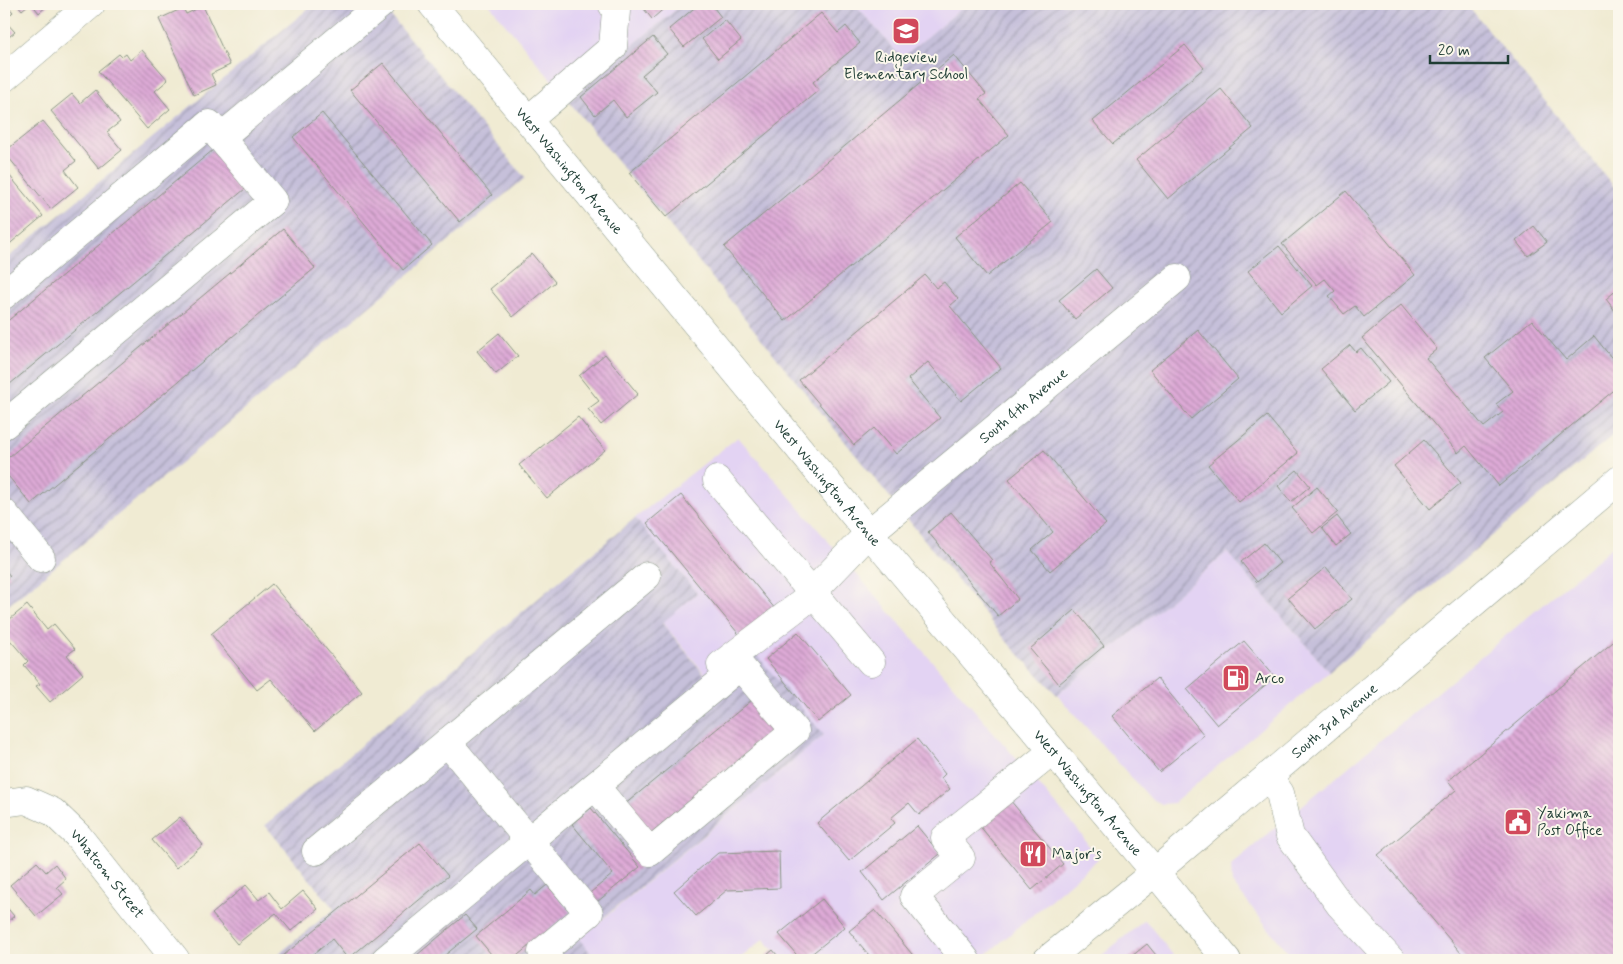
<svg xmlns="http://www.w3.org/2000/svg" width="1623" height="964" viewBox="0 0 1623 964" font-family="Mynerve,sans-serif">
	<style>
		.built { fill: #e3d3f3 }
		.industrial { fill: url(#industrial-furrows) }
		.building { fill: url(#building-back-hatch) }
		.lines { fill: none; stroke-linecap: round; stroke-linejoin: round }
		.minor-casing { stroke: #889484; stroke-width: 29 }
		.major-casing { stroke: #889484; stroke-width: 29 }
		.minor { stroke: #fff; stroke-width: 28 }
		.major { stroke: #fff; stroke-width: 28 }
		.labels { text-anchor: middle; stroke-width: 4; stroke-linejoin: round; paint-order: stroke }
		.poi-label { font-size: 15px; fill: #1f3d34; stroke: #fbf7ec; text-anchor: start }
		.street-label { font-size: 15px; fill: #1f3d34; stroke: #fbf7ec }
	</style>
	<defs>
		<pattern id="industrial-furrows" width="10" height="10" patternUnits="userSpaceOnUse" patternTransform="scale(1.25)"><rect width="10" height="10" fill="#c6c0da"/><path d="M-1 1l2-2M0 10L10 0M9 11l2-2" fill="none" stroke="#a09db2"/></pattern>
		<pattern id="building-back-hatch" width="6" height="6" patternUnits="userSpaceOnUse" patternTransform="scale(1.25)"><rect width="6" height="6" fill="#deaad7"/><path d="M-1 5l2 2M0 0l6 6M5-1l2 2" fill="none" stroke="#b38caf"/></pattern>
	</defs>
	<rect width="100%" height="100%" fill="#fbf7ec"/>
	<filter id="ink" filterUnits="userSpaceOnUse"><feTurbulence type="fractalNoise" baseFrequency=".02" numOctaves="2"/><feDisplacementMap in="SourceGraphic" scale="10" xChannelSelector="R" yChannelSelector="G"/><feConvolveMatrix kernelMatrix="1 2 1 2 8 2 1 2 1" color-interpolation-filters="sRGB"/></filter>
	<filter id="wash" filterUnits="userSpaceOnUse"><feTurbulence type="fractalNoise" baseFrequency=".0096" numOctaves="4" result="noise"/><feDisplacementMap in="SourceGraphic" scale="20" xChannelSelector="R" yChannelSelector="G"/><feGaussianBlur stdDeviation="1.12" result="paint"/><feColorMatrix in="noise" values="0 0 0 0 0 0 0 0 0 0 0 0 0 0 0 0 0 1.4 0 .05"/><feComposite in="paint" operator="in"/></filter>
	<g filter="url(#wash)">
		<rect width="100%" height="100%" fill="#f0ebd3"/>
		<g class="built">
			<path d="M489 4H683L567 99Z"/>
			<path d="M854 4H967L902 58Z"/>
			<path d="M738 437 1078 830 1098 859 980 960H782L764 939 738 960H596L579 939 824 735 716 687 662 622 697 593 635 518Z"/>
			<path d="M1619 541V960H1294L1232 883 1231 865Z"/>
			<path d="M1227 552 1329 672 1174 803 1162 804 1151 799 1057 695Z"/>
			<path d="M1145 920 1177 960H1096Z"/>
		</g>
		<g class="industrial">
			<path d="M314 4H381L525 178 4 609V261Z"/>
			<path d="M683 4H854L902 58 967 4H1467L1619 193V430L1329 672 1227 552 1057 695 1009 644 567 99Z"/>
			<path d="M635 518 697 593 662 623 715 687 756 654 824 735 579 938 596 960H271L334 909 265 825Z"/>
		</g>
		<g id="blocks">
			<g class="building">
				<path d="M4 4H6L13 12 4 20 15 32 4 41Z"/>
				<path d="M17 4H29L22 10Z"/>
				<path d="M32 4H49L39 13Z"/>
				<path d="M640 4H669L652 19Z"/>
				<path d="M699 4H711L721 17 684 47 669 29Z"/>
				<path d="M203 6 230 65 211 74 216 85 194 95 159 19 183 8 186 14Z"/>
				<path d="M821 13 838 33 846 26 860 43 813 82 819 90 666 217 629 173Z"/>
				<path d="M725 20 741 40 718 59 702 39Z"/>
				<path d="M653 37 667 54 642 75 657 92 626 117 613 100 595 115 581 97Z"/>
				<path d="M1185 45 1204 68 1113 144 1093 121Z"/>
				<path d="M142 50 168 80 155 91 170 109 147 129 98 71 119 54 122 57 126 54 130 60Z"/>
				<path d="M954 55 986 94 979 99 1009 135 785 321 724 247Z"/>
				<path d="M383 63 492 195 460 222 350 90Z"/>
				<path d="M1221 89 1253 128 1168 199 1136 160Z"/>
				<path d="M95 90 120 122 107 132 122 150 99 169 51 111 72 94 80 103Z"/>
				<path d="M322 113 432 245 403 270 293 137Z"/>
				<path d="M43 121 76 161 65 170 78 187 51 209 4 152Z"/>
				<path d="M213 150 245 189 4 389V324Z"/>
				<path d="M4 169 43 216 6 247 4 245Z"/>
				<path d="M1020 183 1053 222 987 276 955 237Z"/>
				<path d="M1346 191 1415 275 1364 317 1355 306 1344 314 1329 296 1335 291 1325 279 1317 285 1282 244Z"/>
				<path d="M1534 226 1547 242 1528 256 1516 241Z"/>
				<path d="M283 229 315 268 31 504 4 471V461Z"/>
				<path d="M1279 246 1312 286 1281 312 1248 271Z"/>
				<path d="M532 254 555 282 513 317 490 289Z"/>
				<path d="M1096 269 1112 288 1075 319 1059 300Z"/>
				<path d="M925 275 936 288 944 282 958 299 950 306 1001 368 961 401 928 362 908 379 940 418 896 454 874 428 854 445 799 380Z"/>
				<path d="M1619 288V316L1606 299Z"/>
				<path d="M1401 305 1437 349 1426 358 1484 427 1503 412 1496 404 1513 391 1485 358 1532 320 1566 360 1594 336 1619 367V386L1499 486 1466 446 1458 453 1362 338Z"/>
				<path d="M1198 330 1238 379 1191 419 1150 370Z"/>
				<path d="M499 333 518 356 496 374 477 351Z"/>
				<path d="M1350 345 1356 352 1361 348 1389 382 1355 410 1321 369Z"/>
				<path d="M605 354 638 394 601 425 588 409 599 401 579 376Z"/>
				<path d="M1267 416 1298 453 1239 502 1208 465Z"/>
				<path d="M578 417 605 450 547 498 519 465Z"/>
				<path d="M1424 440 1461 483 1430 509 1394 466Z"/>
				<path d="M1044 450 1106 524 1050 571 1032 550 1053 532 1009 479Z"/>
				<path d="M1297 470 1310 486 1291 502 1278 486Z"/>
				<path d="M1317 487 1338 512 1313 533 1292 508Z"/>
				<path d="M681 495 776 610 742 638 647 523Z"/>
				<path d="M951 512 992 560 989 562 1018 599 998 616 928 532Z"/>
				<path d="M1337 516 1351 534 1336 546 1322 528Z"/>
				<path d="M1264 543 1280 563 1257 582 1241 562Z"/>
				<path d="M1326 567 1352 599 1315 629 1288 598Z"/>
				<path d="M4 568 10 576 4 581Z"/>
				<path d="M272 584 362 692 315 731 271 679 257 690 211 634Z"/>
				<path d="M27 605 47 630 54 624 75 649 67 655 83 674 50 702 36 686 40 684 24 665 28 661 4 633V624Z"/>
				<path d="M1075 610 1104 646 1059 684 1030 649Z"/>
				<path d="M798 632 851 695 818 722 766 659Z"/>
				<path d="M1619 637V960H1467L1378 855 1456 790 1448 781Z"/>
				<path d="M1244 641 1275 677 1217 725 1187 689Z"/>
				<path d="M1157 678 1204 735 1159 772 1112 716Z"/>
				<path d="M752 700 776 729 648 835 624 805Z"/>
				<path d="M917 739 945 774 941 778 950 789 919 815 909 803 891 818 895 823 849 861 817 823Z"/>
				<path d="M1010 800 1063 864 1032 890 979 825Z"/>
				<path d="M591 808 640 867 592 906 585 897 613 874 572 824Z"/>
				<path d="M180 817 203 845 176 868 152 840Z"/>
				<path d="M917 826 940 854 884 900 862 872Z"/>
				<path d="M420 843 448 876 348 959 332 939 307 960H278Z"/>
				<path d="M779 851 780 888 727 890 696 916 674 891 718 853Z"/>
				<path d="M37 862 46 872 55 864 66 879 57 887 63 894 36 916 10 885Z"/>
				<path d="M246 885 259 900 269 892 282 909 303 891 318 909 291 931 276 913 237 944 212 914Z"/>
				<path d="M547 885 570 912 512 960H496L476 936 531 890 535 895Z"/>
				<path d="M822 899 845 927 804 960H801L779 934Z"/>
				<path d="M4 904 14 916 4 925Z"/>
				<path d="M875 910 917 960H873L849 931Z"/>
				<path d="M465 915 477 929 439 960H411Z"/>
				<path d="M1147 944 1160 960H1127Z"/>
				<path d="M773 950 781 960H761Z"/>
				<path d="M584 954 589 960H576Z"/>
			</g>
		</g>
	</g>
	<g filter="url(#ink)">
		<use href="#blocks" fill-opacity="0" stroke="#889484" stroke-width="1"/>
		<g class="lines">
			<defs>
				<g id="minor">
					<path d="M4 78 91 4"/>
					<path d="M528 120 613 47 616 11 612 4"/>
					<path d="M220 138 381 4"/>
					<path d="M4 295 209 124 273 201 4 425"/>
					<path d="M717 480 871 662"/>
					<path d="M4 513 41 558"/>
					<path id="s1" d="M729 675 740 666 795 731 650 852 595 786 729 675 721 665 801 604 869 533 1177 278"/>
					<path d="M447 742 589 913 542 952 549 960"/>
					<path d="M1268 776 1280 793 1290 836 1340 905 1391 960"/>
					<path id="s2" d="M4 803 26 800 53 812 78 836 176 960"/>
					<path d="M316 851 647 576"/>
					<path d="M385 960 595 786"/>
					<path d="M966 960 914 896 961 858 945 838 1053 751"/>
					<path id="s3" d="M1047 960 1155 872 1619 480"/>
				</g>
				<g id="major">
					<path id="s4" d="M432 4 869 533 1155 872 1227 960"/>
				</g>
			</defs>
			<use href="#minor" class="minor-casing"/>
			<use href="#major" class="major-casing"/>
			<use href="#minor" class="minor"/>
			<use href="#major" class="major"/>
		</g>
	</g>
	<defs>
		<symbol id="school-square" viewBox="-11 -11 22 22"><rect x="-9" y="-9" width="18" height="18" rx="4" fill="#d1495b" stroke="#fbf7ec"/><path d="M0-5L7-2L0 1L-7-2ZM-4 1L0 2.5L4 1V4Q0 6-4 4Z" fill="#fff"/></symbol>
		<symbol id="fuel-square" viewBox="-11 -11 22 22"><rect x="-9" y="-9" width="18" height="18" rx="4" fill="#d1495b" stroke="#fbf7ec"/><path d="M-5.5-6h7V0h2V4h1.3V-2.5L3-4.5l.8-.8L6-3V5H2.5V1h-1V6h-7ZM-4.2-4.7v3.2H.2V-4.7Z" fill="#fff"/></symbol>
		<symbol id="civic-square" viewBox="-11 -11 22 22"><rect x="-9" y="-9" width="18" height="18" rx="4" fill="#d1495b" stroke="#fbf7ec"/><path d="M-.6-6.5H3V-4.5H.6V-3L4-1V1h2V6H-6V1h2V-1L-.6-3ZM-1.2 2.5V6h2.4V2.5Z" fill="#fff"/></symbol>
		<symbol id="restaurant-square" viewBox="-11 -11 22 22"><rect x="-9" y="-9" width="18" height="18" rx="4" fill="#d1495b" stroke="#fbf7ec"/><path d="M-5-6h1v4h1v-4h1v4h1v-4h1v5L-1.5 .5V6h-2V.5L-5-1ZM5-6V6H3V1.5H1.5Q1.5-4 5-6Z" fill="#fff"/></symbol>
	</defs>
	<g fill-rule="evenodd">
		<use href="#school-square" x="890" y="15" width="32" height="32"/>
		<use href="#fuel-square" x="1220" y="662" width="32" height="32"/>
		<use href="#civic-square" x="1502" y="806" width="32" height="32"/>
		<use href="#restaurant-square" x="1017" y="838" width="32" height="32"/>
	</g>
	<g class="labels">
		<g class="poi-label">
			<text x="906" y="62" text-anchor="middle">Ridgeview<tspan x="906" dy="17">Elementary School</tspan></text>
			<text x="1255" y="683">Arco</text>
			<text x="1537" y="818">Yakima<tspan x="1537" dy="17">Post Office</tspan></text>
			<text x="1052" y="859">Major's</text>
		</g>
		<g class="street-label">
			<text dy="5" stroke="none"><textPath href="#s4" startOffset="216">West Washington Avenue</textPath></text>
			<text dy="5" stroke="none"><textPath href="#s1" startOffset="960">South 4th Avenue</textPath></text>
			<text dy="5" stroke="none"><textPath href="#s4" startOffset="621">West Washington Avenue</textPath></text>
			<text dy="5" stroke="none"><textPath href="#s3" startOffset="374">South 3rd Avenue</textPath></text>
			<text dy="5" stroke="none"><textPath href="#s4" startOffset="1026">West Washington Avenue</textPath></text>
			<text dy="5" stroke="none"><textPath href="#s2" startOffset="134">Whatcom Street</textPath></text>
		</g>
	</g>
	<rect width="1623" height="964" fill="none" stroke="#fbf7ec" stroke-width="20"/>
	<path d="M1430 55v8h78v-8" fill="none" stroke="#1f3d34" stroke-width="2.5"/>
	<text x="1438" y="55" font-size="15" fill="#1f3d34" stroke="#fbf7ec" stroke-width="4" paint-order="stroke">20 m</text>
</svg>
